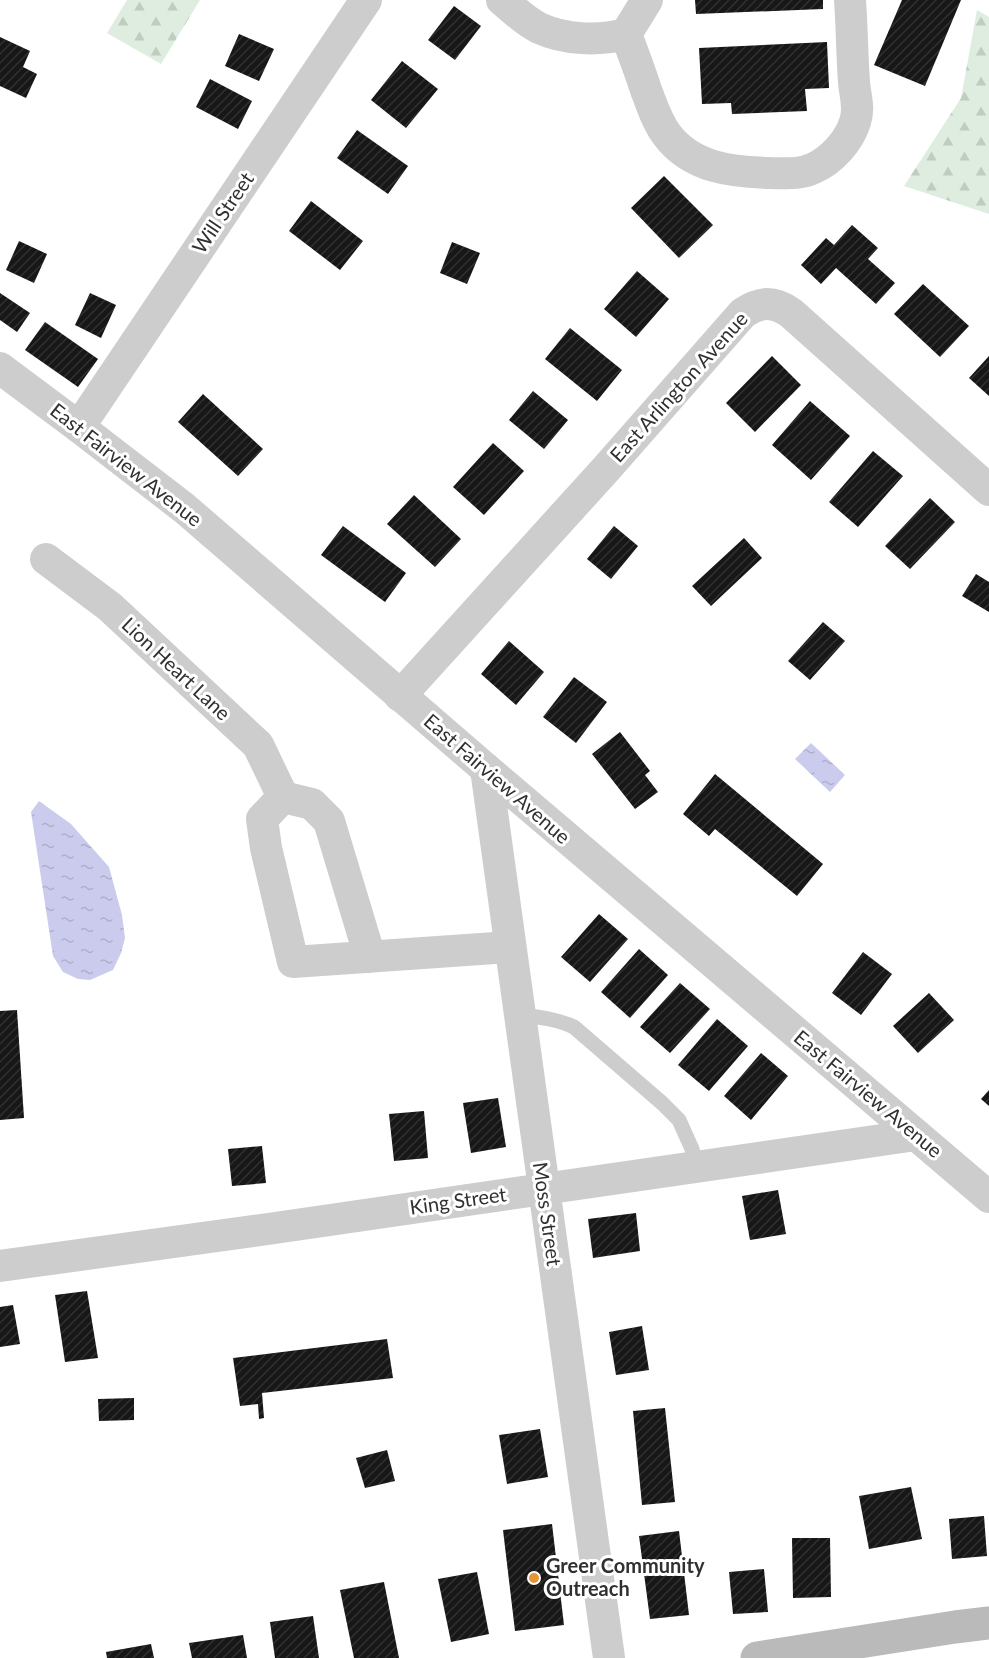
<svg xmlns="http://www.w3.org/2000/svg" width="989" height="1658" viewBox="0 0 989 1658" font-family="Lato,sans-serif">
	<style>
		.forest { fill: url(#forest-firs) }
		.water { fill: url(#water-ripples) }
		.building { fill: url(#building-hatch) }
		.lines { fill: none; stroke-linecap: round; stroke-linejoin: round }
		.service { stroke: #cdcdcd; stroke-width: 15 }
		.minor { stroke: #cdcdcd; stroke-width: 32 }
		.secondary { stroke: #bababa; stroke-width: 33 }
		.poi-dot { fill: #e59534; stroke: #fff; stroke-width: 2 }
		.labels { text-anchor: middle; stroke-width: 6; stroke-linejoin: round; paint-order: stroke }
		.street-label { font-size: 20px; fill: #303030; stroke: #fff }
		.poi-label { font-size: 20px; font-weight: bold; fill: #303030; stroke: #fff; text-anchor: start }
	</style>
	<defs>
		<pattern id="forest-firs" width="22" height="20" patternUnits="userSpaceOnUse" patternTransform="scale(1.5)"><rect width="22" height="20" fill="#deeddf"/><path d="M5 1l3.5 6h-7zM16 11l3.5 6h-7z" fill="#bfccc0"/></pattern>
		<pattern id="water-ripples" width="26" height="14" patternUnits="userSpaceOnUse" patternTransform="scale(1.5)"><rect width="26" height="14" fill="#cbcbed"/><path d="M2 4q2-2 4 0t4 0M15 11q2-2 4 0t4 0" fill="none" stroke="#afafcc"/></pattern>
		<pattern id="building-hatch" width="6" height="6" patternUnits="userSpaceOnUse" patternTransform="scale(1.5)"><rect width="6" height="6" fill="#171717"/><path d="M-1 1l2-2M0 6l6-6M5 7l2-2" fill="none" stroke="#303030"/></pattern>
	</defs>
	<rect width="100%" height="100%" fill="#fff"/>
	<g class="forest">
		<path d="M127 0H200L161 64 107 33Z"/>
		<path d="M977 10 989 17V214L904 186 961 98Z"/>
	</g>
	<g class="water">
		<path d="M811 743 845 775 830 792 795 759Z"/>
		<path d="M39 801 71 824 109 867 122 915 125 938 121 953 113 970 90 980 78 979 63 972 53 956 31 812Z"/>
	</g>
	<g class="building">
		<path d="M695 0H823V9L696 14Z"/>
		<path d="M902 0H961L925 86 874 65Z"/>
		<path d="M454 6 481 26 455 60 428 40Z"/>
		<path d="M239 34 274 49 259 81 225 66Z"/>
		<path d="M0 37 30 51 23 67 37 74 26 98 0 86Z"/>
		<path d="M827 42 829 88 805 89 807 111 732 114 731 103 702 104 699 48Z"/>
		<path d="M402 61 438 89 406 128 371 100Z"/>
		<path d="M210 79 252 101 238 129 196 107Z"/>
		<path d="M357 130 408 166 388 194 337 158Z"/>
		<path d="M664 176 713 225 679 258 631 208Z"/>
		<path d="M311 201 363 241 340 270 289 231Z"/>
		<path d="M852 225 878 248 868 259 895 283 876 304 836 268 821 284 801 265 826 238 834 245Z"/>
		<path d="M19 241 47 254 34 283 6 270Z"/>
		<path d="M452 242 480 253 467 284 440 273Z"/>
		<path d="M637 271 669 299 636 337 604 309Z"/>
		<path d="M923 284 969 326 940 357 894 314Z"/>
		<path d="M0 293 30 313 17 332 0 320Z"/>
		<path d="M90 293 116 305 101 338 75 325Z"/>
		<path d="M45 322 98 359 78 387 25 350Z"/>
		<path d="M570 328 622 370 597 401 545 359Z"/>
		<path d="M772 356 801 385 755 432 726 403Z"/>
		<path d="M989 356V396L969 378Z"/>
		<path d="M533 391 568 420 544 449 509 420Z"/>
		<path d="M203 394 263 449 238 476 178 422Z"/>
		<path d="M810 401 850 436 811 480 772 445Z"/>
		<path d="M493 443 524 471 484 515 453 487Z"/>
		<path d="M873 451 903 476 858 527 829 502Z"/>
		<path d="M414 495 461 539 435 567 387 524Z"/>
		<path d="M930 498 955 522 910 569 885 546Z"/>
		<path d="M343 526 406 573 385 602 321 555Z"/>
		<path d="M614 526 638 546 611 579 587 559Z"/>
		<path d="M744 538 762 558 711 606 692 586Z"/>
		<path d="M976 574 989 582V612L962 596Z"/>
		<path d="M823 622 845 641 810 680 788 661Z"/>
		<path d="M509 641 544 672 516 705 481 674Z"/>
		<path d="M574 677 607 702 576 743 543 717Z"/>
		<path d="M620 732 650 771 645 775 658 792 635 809 592 754Z"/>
		<path d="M715 774 823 864 797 896 715 829 709 836 683 814Z"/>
		<path d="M599 914 628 939 590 982 561 957Z"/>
		<path d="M639 949 668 975 630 1018 601 992Z"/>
		<path d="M863 952 892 974 861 1015 832 993Z"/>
		<path d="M680 983 710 1009 670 1053 640 1027Z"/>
		<path d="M929 993 954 1020 918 1053 893 1026Z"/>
		<path d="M17 1010 24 1118 0 1120V1011Z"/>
		<path d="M717 1019 748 1046 709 1091 678 1065Z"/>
		<path d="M761 1053 788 1076 751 1120 724 1096Z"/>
		<path d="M989 1090V1106L981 1099Z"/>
		<path d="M498 1098 506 1147 471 1153 463 1103Z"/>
		<path d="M424 1111 428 1158 394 1161 389 1114Z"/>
		<path d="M262 1146 266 1183 232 1186 228 1149Z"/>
		<path d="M778 1190 786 1234 750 1240 742 1196Z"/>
		<path d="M636 1213 640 1251 593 1258 588 1219Z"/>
		<path d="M87 1291 98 1358 65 1362 55 1295Z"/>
		<path d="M13 1305 20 1344 0 1347V1307Z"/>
		<path d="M642 1326 649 1370 616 1375 609 1332Z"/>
		<path d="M387 1339 393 1378 262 1393 264 1418 259 1419 258 1404 240 1406 233 1358Z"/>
		<path d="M134 1398V1420L99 1421 98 1399Z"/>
		<path d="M665 1408 675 1502 642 1505 633 1411Z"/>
		<path d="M540 1429 548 1477 507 1484 499 1435Z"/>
		<path d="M387 1450 395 1481 365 1488 356 1458Z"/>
		<path d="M911 1487 922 1539 869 1549 859 1496Z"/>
		<path d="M984 1516 987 1556 952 1559 949 1519Z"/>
		<path d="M552 1524 564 1625 515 1631 503 1530Z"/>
		<path d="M679 1531 689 1615 650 1619 639 1536Z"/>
		<path d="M792 1538H830L831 1597 793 1598Z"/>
		<path d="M764 1569 768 1612 733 1614 729 1572Z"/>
		<path d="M477 1572 489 1634 451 1642 438 1579Z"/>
		<path d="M384 1582 399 1658H354L340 1590Z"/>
		<path d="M313 1616 319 1658H275L270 1622Z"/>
		<path d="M243 1635 247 1658H192L189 1643Z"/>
		<path d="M151 1644 154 1658H107L106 1652Z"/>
	</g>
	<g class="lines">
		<path class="service" d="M520 1015C539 1017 557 1019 574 1027L662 1103 679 1120 692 1149 696 1167"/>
		<g class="minor">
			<path d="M502 0C514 10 525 21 539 28 565 40 598 41 626 34L647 0"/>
			<path d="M626 34C633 53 640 71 646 90 652 105 657 122 667 135 692 168 732 172 770 173 785 173 800 175 814 168 832 160 849 141 855 122 860 108 855 96 854 82 852 55 852 27 850 0"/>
			<path d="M0 368 79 427 184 508 486 769 989 1197"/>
			<path d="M79 427 366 0"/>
			<path d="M46 559 110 607 258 745 283 797"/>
			<path d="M400 696 606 469 743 313C761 301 774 301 791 313L989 490"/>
			<path d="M486 769 609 1658"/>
			<path d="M370 957 329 821 312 804 283 797 262 819 266 848 293 962 510 947"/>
			<path d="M0 1266 261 1230 916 1135"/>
		</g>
		<path class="secondary" d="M757 1658 955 1627 989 1623"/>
	</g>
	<circle class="poi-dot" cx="534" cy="1578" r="6"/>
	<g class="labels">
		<g class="street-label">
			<text transform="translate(223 213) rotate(-56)" y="7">Will Street</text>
			<text transform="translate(679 387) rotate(-48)" y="7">East Arlington Avenue</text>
			<text transform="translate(126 465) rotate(38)" y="7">East Fairview Avenue</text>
			<text transform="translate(176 669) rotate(43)" y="7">Lion Heart Lane</text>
			<text transform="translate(497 779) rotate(41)" y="7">East Fairview Avenue</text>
			<text transform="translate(868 1094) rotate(40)" y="7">East Fairview Avenue</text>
			<text transform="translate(458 1201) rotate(-8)" y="7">King Street</text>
			<text transform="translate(547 1214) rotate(82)" y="7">Moss Street</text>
		</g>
		<g class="poi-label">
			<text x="546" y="1573">Greer Community<tspan x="546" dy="23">Outreach</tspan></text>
		</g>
	</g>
</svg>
